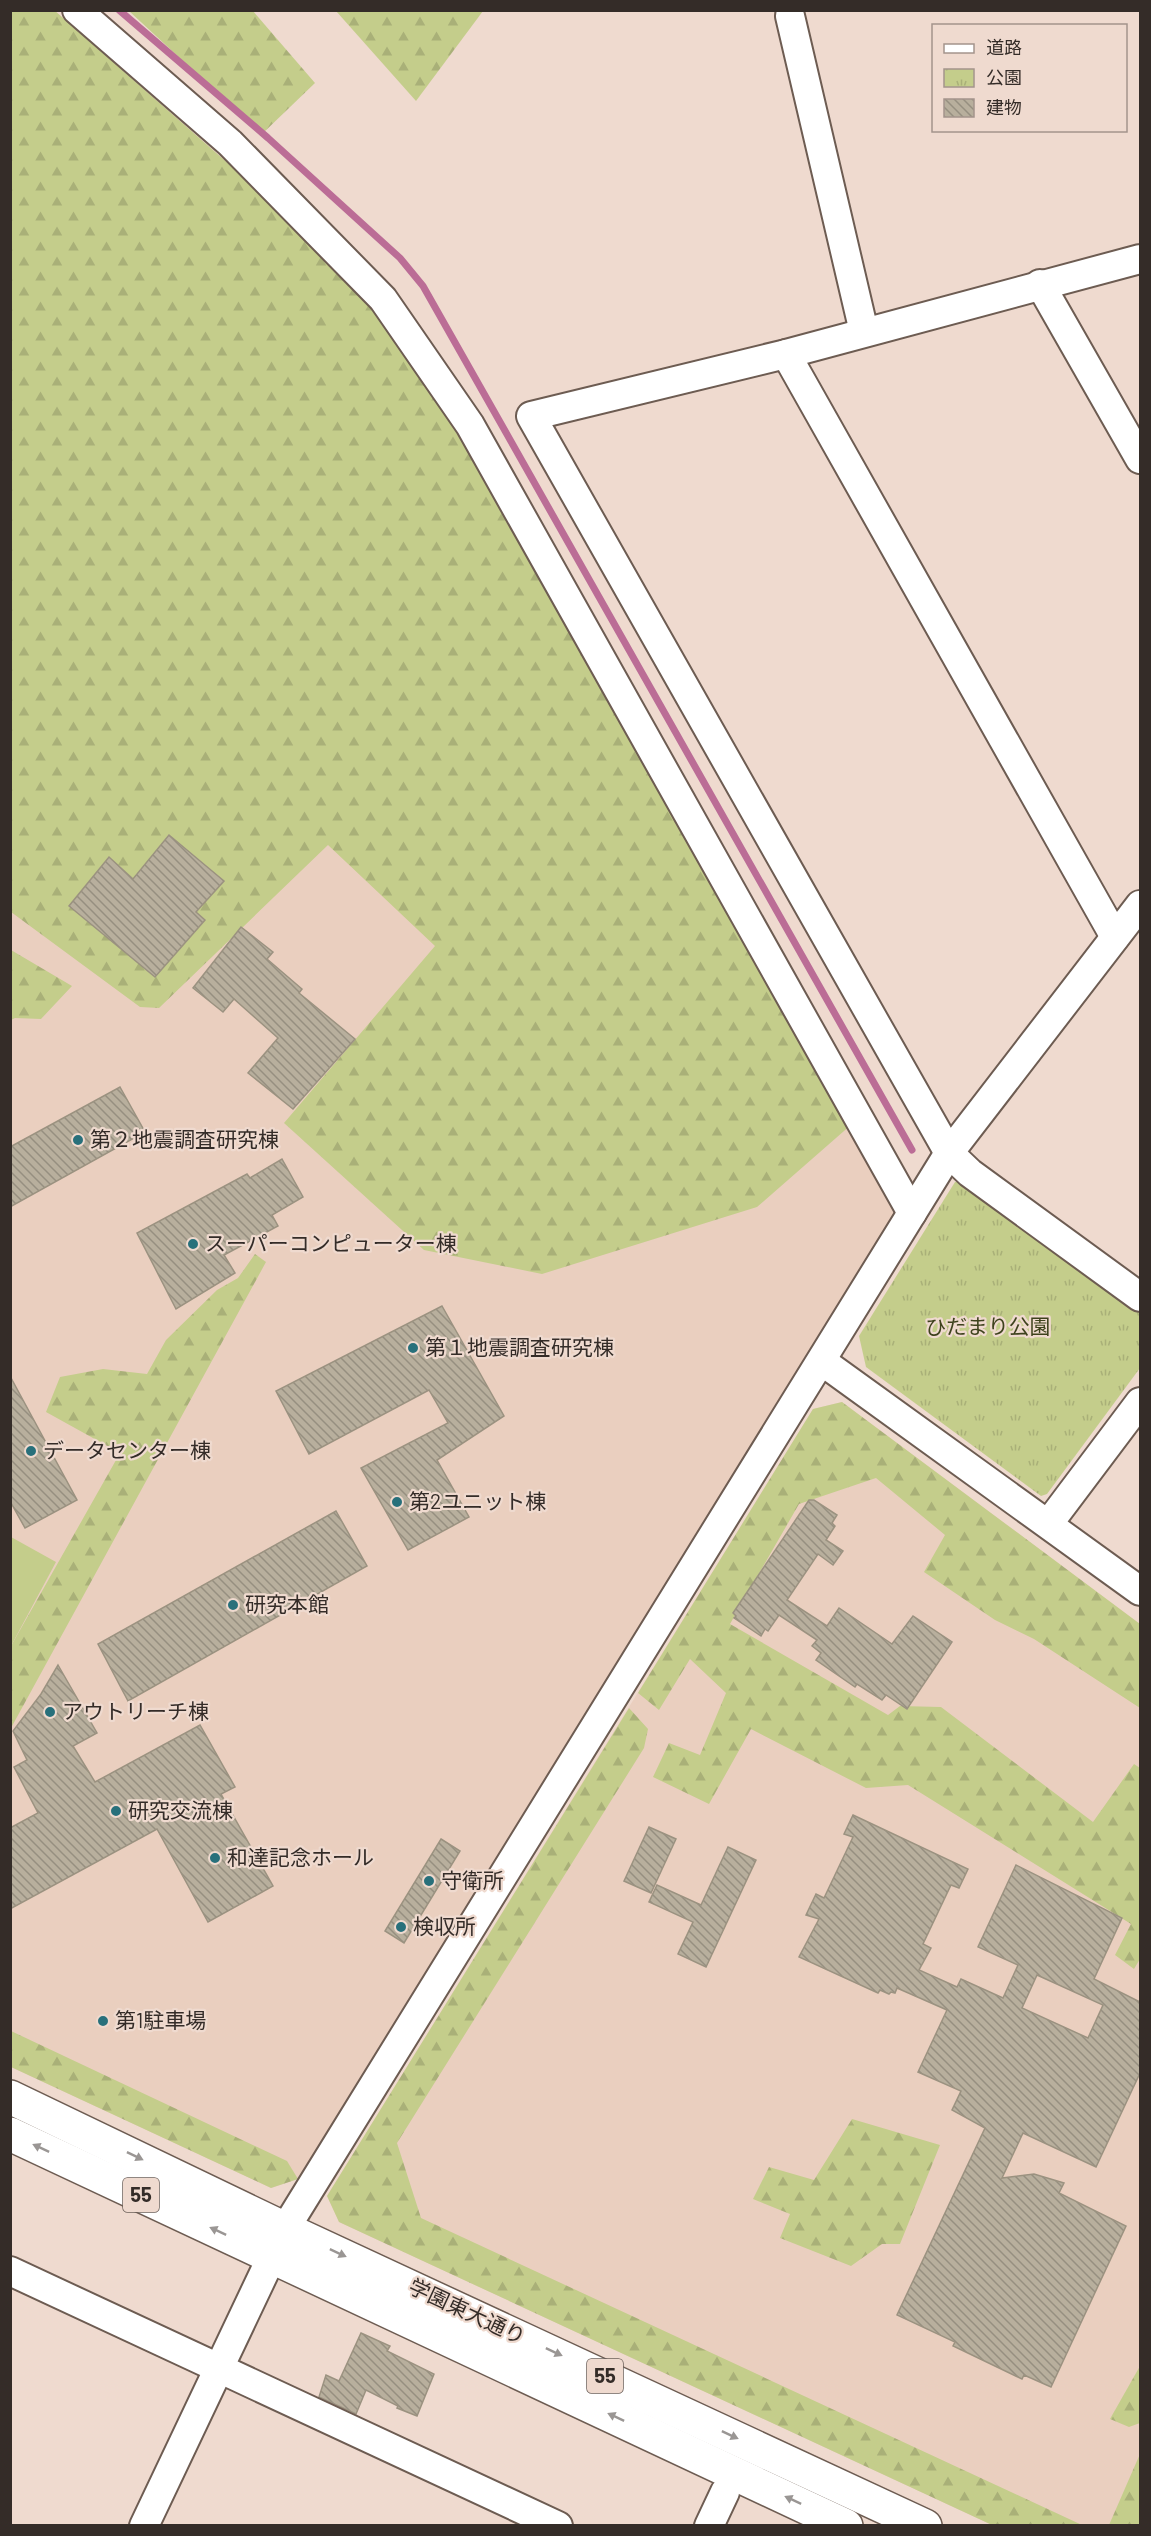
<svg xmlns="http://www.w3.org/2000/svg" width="1151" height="2536" viewBox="0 0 1151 2536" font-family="Barlow,'Noto Sans JP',sans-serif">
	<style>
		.built { fill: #eacfbf }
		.grass { fill: #c4cd8b }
		.forest { fill: url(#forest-firs) }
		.park { fill: url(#park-tufts) }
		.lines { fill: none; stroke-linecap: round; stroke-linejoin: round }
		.stream { stroke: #bb6d96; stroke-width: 7 }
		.building { fill: url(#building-back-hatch); stroke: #9b9280; stroke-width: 1.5; fill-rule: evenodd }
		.minor-casing { stroke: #6d5c52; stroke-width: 32 }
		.major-casing { stroke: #6d5c52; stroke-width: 36 }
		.minor { stroke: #fff; stroke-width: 28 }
		.major { stroke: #fff; stroke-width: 33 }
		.oneway { fill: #9a9694 }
		.poi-dot { fill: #28707b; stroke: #efdacf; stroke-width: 2 }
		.labels { text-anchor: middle; stroke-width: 4.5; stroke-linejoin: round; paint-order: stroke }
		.shield { fill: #efdacf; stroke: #6c605a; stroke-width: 1.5 }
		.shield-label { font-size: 20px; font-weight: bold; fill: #342c28 }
		.poi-label { font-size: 21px; fill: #342c28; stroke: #efdacf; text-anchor: start }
		.park-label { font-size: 21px; fill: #3e421d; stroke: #efdacf }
		.street-label { font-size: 21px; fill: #342c28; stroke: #efdacf }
	</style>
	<defs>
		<pattern id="forest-firs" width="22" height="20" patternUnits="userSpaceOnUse" patternTransform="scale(1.5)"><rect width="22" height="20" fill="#c4cd8b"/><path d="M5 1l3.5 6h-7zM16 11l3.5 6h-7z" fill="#a9b078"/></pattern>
		<pattern id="park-tufts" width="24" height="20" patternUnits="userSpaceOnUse" patternTransform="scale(1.5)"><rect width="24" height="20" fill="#c4cd8b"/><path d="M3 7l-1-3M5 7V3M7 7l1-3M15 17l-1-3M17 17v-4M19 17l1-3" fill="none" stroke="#a9b078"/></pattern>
		<pattern id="building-back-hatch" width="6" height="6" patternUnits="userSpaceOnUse" patternTransform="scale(1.5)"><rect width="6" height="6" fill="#b8af9d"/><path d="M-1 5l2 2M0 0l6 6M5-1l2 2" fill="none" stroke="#968f80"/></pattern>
	</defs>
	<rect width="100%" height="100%" fill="#efdacf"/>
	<g class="built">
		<path d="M54 10 322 246 896 1201 894 1221 298 2179 271 2188 11 2067 10 11Z"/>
		<path d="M842 1402 1140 1624V2525H992L339 2222 327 2196 813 1409Z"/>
	</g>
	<path class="grass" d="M11 1537 56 1562 11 1646Z"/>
	<g class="forest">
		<path d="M54 10 322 246 427 374 852 1124 757 1207 542 1274 424 1250 284 1123 435 946 328 845 159 1008 140 1007 11 912 10 11Z"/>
		<path d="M129 11H253L315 83 262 134Z"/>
		<path d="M336 11H483L416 101Z"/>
		<path d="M11 950 72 986 41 1019 15 1018 11 1020Z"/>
		<path d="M255 1254 266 1262 11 1728V1646L120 1453 46 1412 60 1377 103 1369 147 1374 166 1340 217 1290 238 1278Z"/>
		<path d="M842 1402 1140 1624V1708L1034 1639 995 1620 924 1572 945 1535 876 1478 799 1504 730 1624 888 1715 900 1706 941 1707 1093 1822 1134 1764 1140 1768V1959L1134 1969 1115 1955 1131 1924 908 1785 866 1788 751 1729 709 1804 653 1777 669 1743 700 1755 726 1693 690 1659 659 1710 638 1693 813 1409Z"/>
		<path d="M629 1708 648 1729 644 1748 397 2143 421 2218 1082 2525H992L339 2222 327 2196Z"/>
		<path d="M11 2031 287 2161 298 2179 271 2188 11 2067Z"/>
		<path d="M852 2119 940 2145 900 2244H882L851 2266 780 2238 790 2214 753 2199 769 2167 814 2180Z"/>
		<path d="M1140 2366V2423L1129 2427 1110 2419Z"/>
		<path d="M1140 2454V2525H1109Z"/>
	</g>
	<path class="park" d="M955 1182H970L1140 1311V1368L1047 1494 1041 1496 866 1367 859 1336Z"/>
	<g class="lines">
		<path class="stream" d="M119 10 268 138 400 258 423 286 912 1150"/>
	</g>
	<g class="building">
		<path d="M169 835 224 881 196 912 205 920 155 977 69 906 109 857 133 879Z"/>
		<path d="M241 927 273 952 267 959 302 989 299 993 355 1039 293 1109 248 1073 278 1038 234 999 223 1012 193 988Z"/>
		<path d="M120 1087 145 1132 10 1207V1147Z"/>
		<path d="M282 1159 303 1197 272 1215 278 1226 224 1255 235 1273 176 1309 137 1233 247 1174 250 1178Z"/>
		<path d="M442 1306 504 1416 437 1460 469 1517 408 1550 361 1468 448 1423 429 1390 309 1454 276 1391Z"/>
		<path d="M10 1376 77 1500 25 1528 10 1501Z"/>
		<path d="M809 1500H814L837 1515 832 1523 835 1526 826 1540 843 1551 833 1565 818 1554 787 1600 827 1626 839 1608 892 1644 913 1616 952 1642 907 1709 886 1695 882 1700 857 1684 855 1687 816 1660 821 1653 812 1646 817 1640 779 1615 768 1631 765 1629 761 1636 734 1618 736 1616 733 1613Z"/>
		<path d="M336 1511 367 1566 128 1701 98 1644Z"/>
		<path d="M58 1665 97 1733 73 1746 95 1782 200 1725 235 1787 221 1794 273 1886 208 1922 157 1829 10 1909V1828L38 1813 14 1767 27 1760 13 1731 41 1694Z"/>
		<path d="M853 1815 968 1869 959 1888 951 1885 923 1944 931 1948 919 1970 957 1987 961 1979 1003 1998 1018 1965 978 1947 1016 1865 1122 1918 1094 1979 1140 2002V2073L1096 2167 1023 2133 1002 2178 1034 2174 1064 2183 1059 2193 1126 2226 1051 2387 1024 2375 1022 2379 972 2355 953 2346 955 2342 897 2315 985 2128 952 2110 961 2091 918 2072 947 2010 897 1988 895 1993 891 1992 889 1994 880 1990 878 1993 799 1957 819 1919 806 1915 816 1894 824 1898 853 1837 844 1834ZM1037 1975 1103 2005 1088 2038 1022 2008Z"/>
		<path d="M649 1827 676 1839 651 1893 624 1881Z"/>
		<path d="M441 1839 460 1851 404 1943 385 1931Z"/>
		<path d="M728 1847 756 1860 706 1967 678 1954 693 1922 649 1902 657 1885 701 1905Z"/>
		<path d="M361 2333 390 2346 387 2351 434 2374 417 2416 397 2408 398 2406 366 2390 356 2414 319 2397 326 2375 339 2381Z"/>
	</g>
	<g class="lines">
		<defs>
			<g id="minor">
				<path d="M77 10 230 143 383 299 470 425 912 1213"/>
				<path d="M790 16 864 332"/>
				<path d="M1140 259 786 354 531 416 949 1153 970 1173 1140 1297"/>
				<path d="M1040 284 1140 459"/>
				<path d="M786 354 1115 937"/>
				<path d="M823 1362 1140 1591"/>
				<path d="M1049 1523 1140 1402"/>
				<path d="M10 2271 558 2526"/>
				<path d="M144 2526 285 2229 949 1153 1140 905"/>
				<path d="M709 2526 725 2492"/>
			</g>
			<g id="major">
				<path d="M10 2097 285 2229 925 2526"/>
				<path d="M10 2134 846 2526"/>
			</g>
		</defs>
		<use href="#minor" class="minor-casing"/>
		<use href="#major" class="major-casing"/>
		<use href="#minor" class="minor"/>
		<use href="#major" class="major"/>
	</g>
	<defs><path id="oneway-solid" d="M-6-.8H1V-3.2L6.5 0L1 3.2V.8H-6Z" transform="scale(1.5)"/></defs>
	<g class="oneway">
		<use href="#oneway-solid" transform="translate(41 2148) rotate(-155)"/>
		<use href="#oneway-solid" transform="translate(135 2156) rotate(26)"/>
		<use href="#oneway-solid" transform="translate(218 2231) rotate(-155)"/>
		<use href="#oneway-solid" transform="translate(338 2253) rotate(25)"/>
		<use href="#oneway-solid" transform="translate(554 2352) rotate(25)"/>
		<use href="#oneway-solid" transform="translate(616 2417) rotate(-155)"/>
		<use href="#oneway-solid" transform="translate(730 2435) rotate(25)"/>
		<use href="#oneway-solid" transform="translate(793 2500) rotate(-155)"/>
	</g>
	<g class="poi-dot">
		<circle cx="78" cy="1140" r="6"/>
		<circle cx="193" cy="1244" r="6"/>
		<circle cx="413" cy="1348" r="6"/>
		<circle cx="31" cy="1451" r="6"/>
		<circle cx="397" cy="1502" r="6"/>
		<circle cx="233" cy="1605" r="6"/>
		<circle cx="50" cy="1712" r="6"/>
		<circle cx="116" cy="1811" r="6"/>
		<circle cx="215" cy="1858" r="6"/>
		<circle cx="429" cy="1881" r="6"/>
		<circle cx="401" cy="1927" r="6"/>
		<circle cx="103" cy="2021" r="6"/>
	</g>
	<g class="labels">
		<g class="shield">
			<rect x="123" y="2178" width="36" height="34" rx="4.5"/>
			<rect x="587" y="2359" width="36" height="34" rx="4.5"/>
		</g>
		<g class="shield-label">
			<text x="141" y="2202">55</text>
			<text x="605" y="2383">55</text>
		</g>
		<g class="poi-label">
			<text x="90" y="1147">第２地震調査研究棟</text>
			<text x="205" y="1251">スーパーコンピューター棟</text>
			<text x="425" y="1355">第１地震調査研究棟</text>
			<text x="43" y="1458">データセンター棟</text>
			<text x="409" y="1509">第2ユニット棟</text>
			<text x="245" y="1612">研究本館</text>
			<text x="62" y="1719">アウトリーチ棟</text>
			<text x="128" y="1818">研究交流棟</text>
			<text x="227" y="1865">和達記念ホール</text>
			<text x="441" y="1888">守衛所</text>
			<text x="413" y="1934">検収所</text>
			<text x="115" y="2028">第1駐車場</text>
		</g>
		<g class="park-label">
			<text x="988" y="1334">ひだまり公園</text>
		</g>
		<g class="street-label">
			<text transform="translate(467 2312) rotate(25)" y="7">学園東大通り</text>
		</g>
	</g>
	<rect width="1151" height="2536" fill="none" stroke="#342c28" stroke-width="24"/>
	<rect x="932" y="24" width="195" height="108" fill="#efdacf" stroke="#a4948c" stroke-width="1.5"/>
	<rect x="944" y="44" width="30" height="9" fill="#ffffff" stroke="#a4948c" stroke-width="1.5"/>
	<text x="986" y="54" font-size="18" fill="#342c28">道路</text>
	<rect x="944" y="69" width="30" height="18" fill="url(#park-tufts)" stroke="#a4948c" stroke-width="1.5"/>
	<text x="986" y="84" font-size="18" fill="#342c28">公園</text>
	<rect x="944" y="99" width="30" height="18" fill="url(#building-back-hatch)" stroke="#a4948c" stroke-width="1.5"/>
	<text x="986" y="114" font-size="18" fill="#342c28">建物</text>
</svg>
